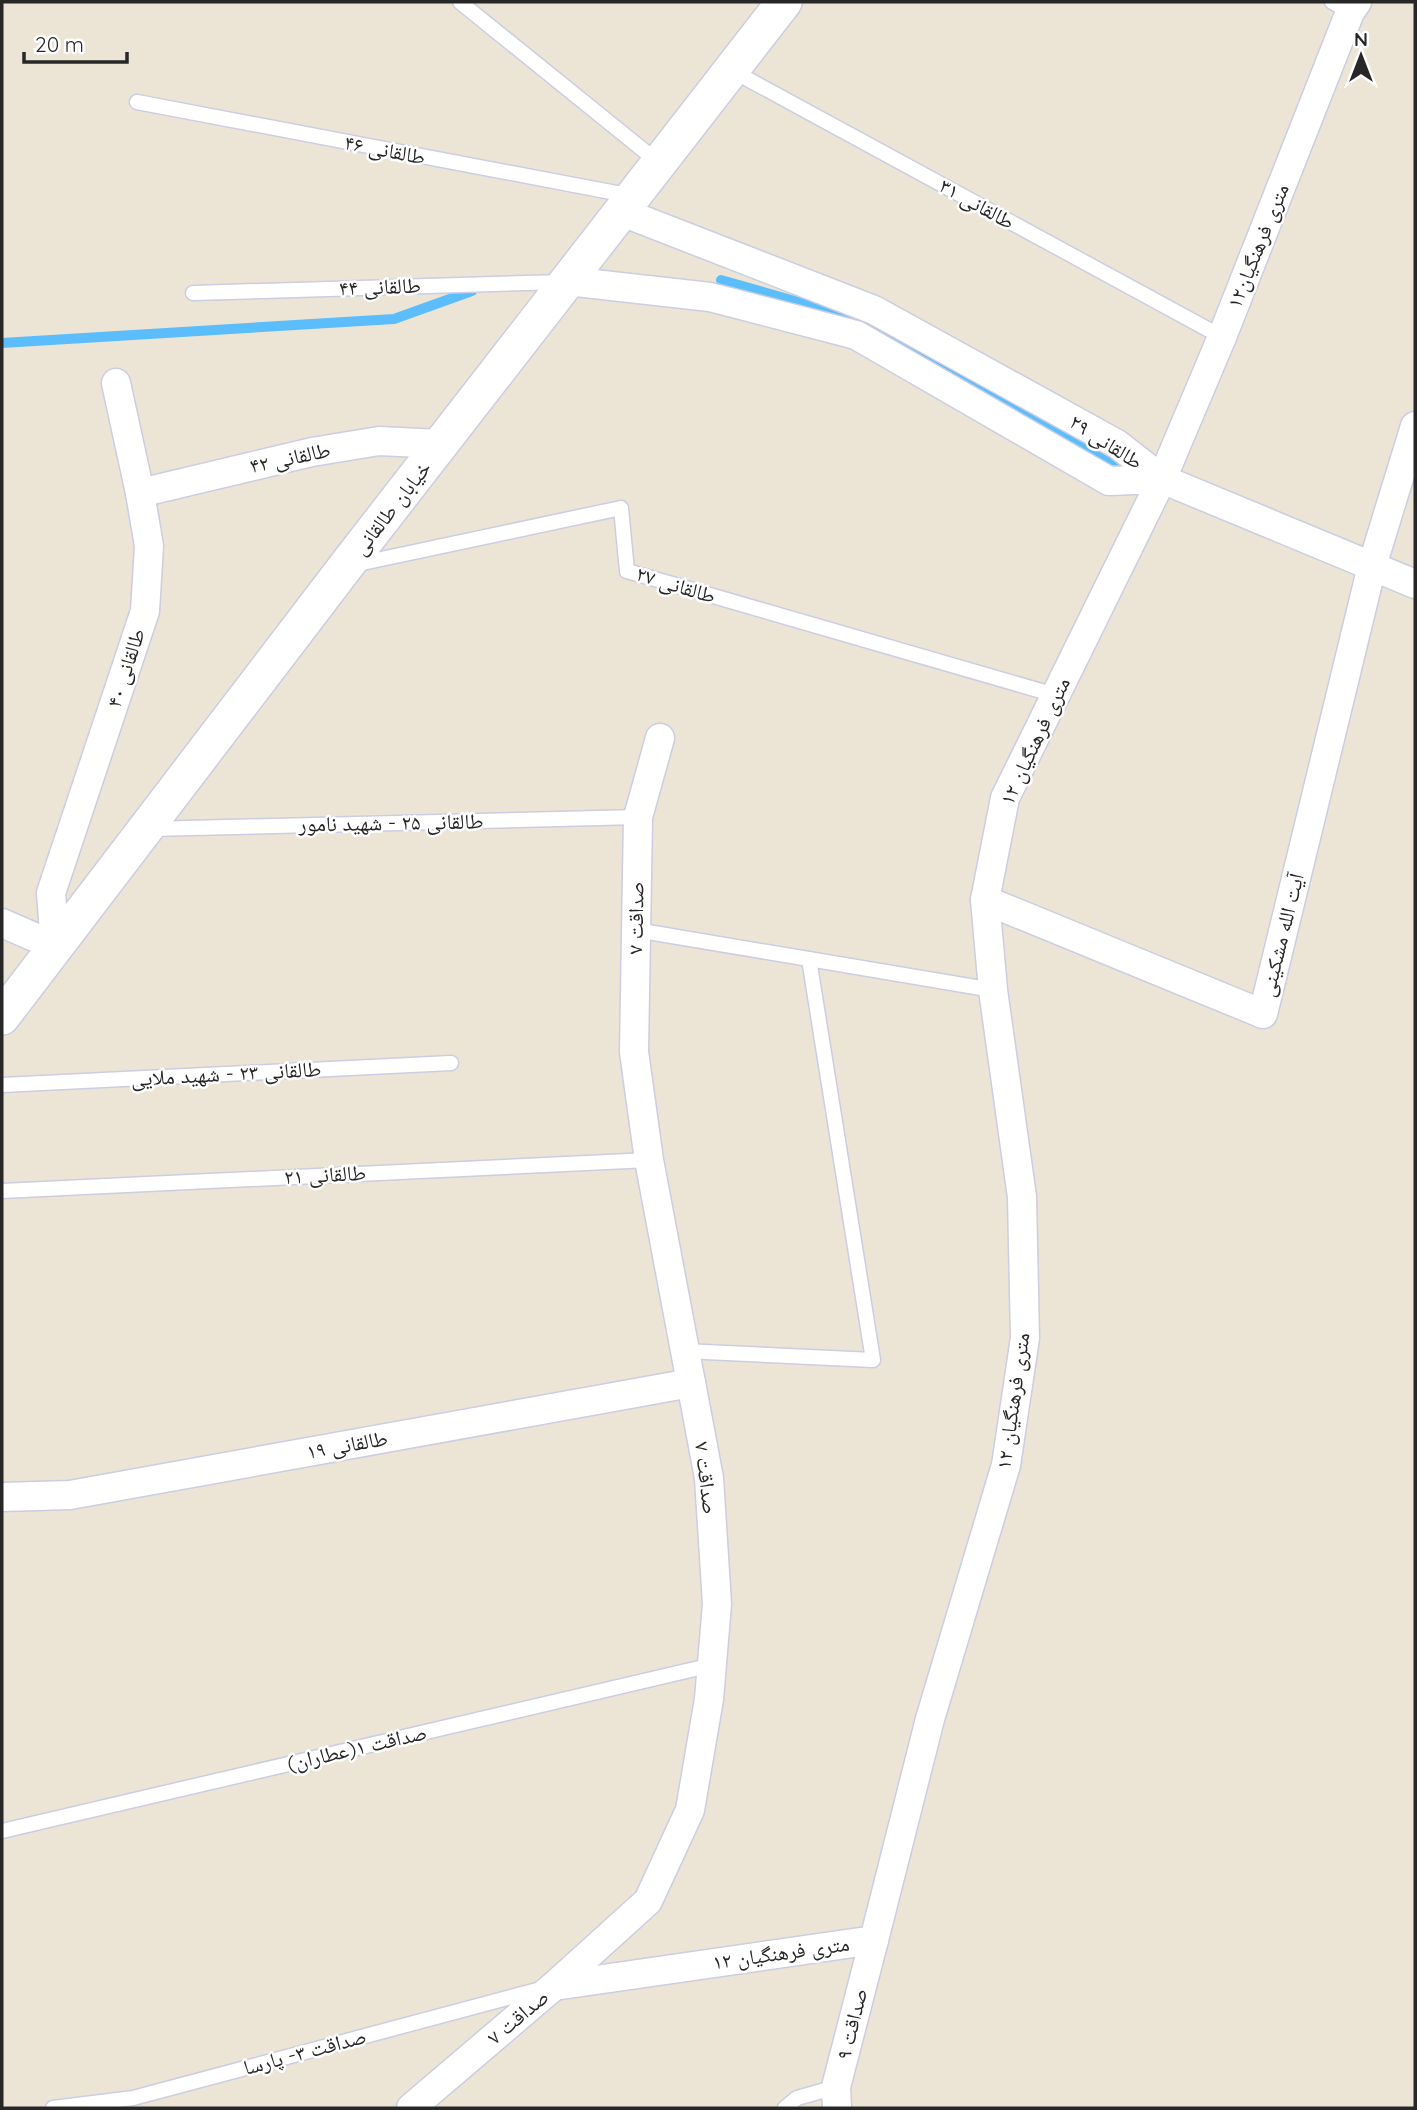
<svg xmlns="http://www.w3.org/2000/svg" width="1417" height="2110" viewBox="0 0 1417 2110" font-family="Quicksand,'Noto Naskh Arabic',sans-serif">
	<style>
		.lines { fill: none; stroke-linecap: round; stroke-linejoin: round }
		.stream { stroke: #5bbdfb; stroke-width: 10 }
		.service-casing { stroke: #cbcde2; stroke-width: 17 }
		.minor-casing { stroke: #cbcde2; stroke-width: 31 }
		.tertiary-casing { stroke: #cbcde2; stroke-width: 38 }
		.service { stroke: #fff; stroke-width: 14 }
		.minor { stroke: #fff; stroke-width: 28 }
		.tertiary { stroke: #fff; stroke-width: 35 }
		.labels { text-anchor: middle; stroke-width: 5; stroke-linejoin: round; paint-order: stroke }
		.street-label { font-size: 21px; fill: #272727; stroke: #fff }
	</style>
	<rect width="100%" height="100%" fill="#ece5d6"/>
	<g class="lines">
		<g class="stream">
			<path d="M721 280 868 322 1115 464"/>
			<path d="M2 343 394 319 472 291"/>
		</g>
		<defs>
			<g id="service">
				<path d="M460 2 658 162"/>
				<path d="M1332 2 1350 12"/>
				<path d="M731 70 1222 337"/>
				<path d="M137 102 632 196"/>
				<path d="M193 293 562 282"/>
				<path d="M353 565 621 508 627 571 1055 695"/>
				<path d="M149 829 638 817"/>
				<path d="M636 930 993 990"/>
				<path d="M2 1085 451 1063"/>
				<path d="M2 1191 649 1160"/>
				<path d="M684 1351 873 1360 809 959"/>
				<path d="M2 1831 712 1665"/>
				<path d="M53 2108 133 2098 541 1989"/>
				<path d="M785 2108 797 2098 836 2087"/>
			</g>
			<g id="minor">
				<path d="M622 212 874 310 1117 444 1162 479 1415 584"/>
				<path d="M567 281 710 297 856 335 1109 481 1162 479"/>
				<path d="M140 493 312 452 379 441 441 444"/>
				<path d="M985 900 1263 1014 1372 566 1415 426"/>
				<path d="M2 923 55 946 51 893 145 611 149 546 140 493 116 383"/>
				<path d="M2 1497 70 1495 691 1383"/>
				<path d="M554 1986 874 1940 930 1719 1006 1465 1025 1338 1022 1197 993 990 985 900 1005 798 1162 479 1222 337 1350 12 1357 2"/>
				<path d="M411 2108 554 1986 648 1901 690 1810 709 1699 717 1604 709 1478 649 1160 634 1052 638 817 660 738"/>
				<path d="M837 2108 836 2087 874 1940"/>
			</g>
			<path id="tertiary" d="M2 1017 346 566 784 2"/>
		</defs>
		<use href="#service" class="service-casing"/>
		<use href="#minor" class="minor-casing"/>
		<use href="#tertiary" class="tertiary-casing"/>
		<use href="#service" class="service"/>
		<use href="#minor" class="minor"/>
		<use href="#tertiary" class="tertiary"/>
	</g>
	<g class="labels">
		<g class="street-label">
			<text transform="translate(385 150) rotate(11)" y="7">طالقانی ۴۶</text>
			<text transform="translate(977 204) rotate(29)" y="7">طالقانی ۳۱</text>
			<text transform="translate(1258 246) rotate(-68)" y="7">۱۲متری فرهنگیان</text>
			<text transform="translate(380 287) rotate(-2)" y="7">طالقانی ۴۴</text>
			<text transform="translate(1106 442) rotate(33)" y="7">طالقانی ۲۹</text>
			<text transform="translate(290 458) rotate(-12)" y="7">طالقانی ۴۲</text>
			<text transform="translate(392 508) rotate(-52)" y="7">خیابان طالقانی</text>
			<text transform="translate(676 585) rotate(17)" y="7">طالقانی ۲۷</text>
			<text transform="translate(126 668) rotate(-72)" y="7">طالقانی ۴۰</text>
			<text transform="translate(1035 741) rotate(-65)" y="7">۱۲ متری فرهنگیان</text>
			<text transform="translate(391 823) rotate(-1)" y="7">طالقانی ۲۵ - شهید نامور</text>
			<text transform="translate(636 918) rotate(-89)" y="7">صداقت ۷</text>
			<text transform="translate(1282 935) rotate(-76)" y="7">آیت الله مشکینی</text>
			<text transform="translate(226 1074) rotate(-3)" y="7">طالقانی ۲۳ - شهید ملایی</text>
			<text transform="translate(325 1175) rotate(-3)" y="7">طالقانی ۲۱</text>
			<text transform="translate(1013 1401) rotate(-82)" y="7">۱۲ متری فرهنگیان</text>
			<text transform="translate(347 1445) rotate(-10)" y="7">طالقانی ۱۹</text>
			<text transform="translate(706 1478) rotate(83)" y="7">صداقت ۷</text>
			<text transform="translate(357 1748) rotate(-13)" y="7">صداقت ۱(عطاران)</text>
			<text transform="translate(781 1953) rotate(-8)" y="7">۱۲ متری فرهنگیان</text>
			<text transform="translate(518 2017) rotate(-40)" y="7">صداقت ۷</text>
			<text transform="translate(852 2024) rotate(-76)" y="7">صداقت ۹</text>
			<text transform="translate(305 2052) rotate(-15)" y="7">صداقت ۳- پارسا</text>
		</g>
	</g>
	<rect width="1417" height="2110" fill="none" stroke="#272727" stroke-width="7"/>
	<g transform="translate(1361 56)" stroke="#ffffff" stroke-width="5" paint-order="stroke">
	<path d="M0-5L12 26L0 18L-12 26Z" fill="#272727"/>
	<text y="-10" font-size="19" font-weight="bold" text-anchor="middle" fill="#272727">N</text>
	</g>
	<path d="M24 52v10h103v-10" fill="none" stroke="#272727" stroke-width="3.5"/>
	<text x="35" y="52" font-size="21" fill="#272727" stroke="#ffffff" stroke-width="5" paint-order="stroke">20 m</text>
</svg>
